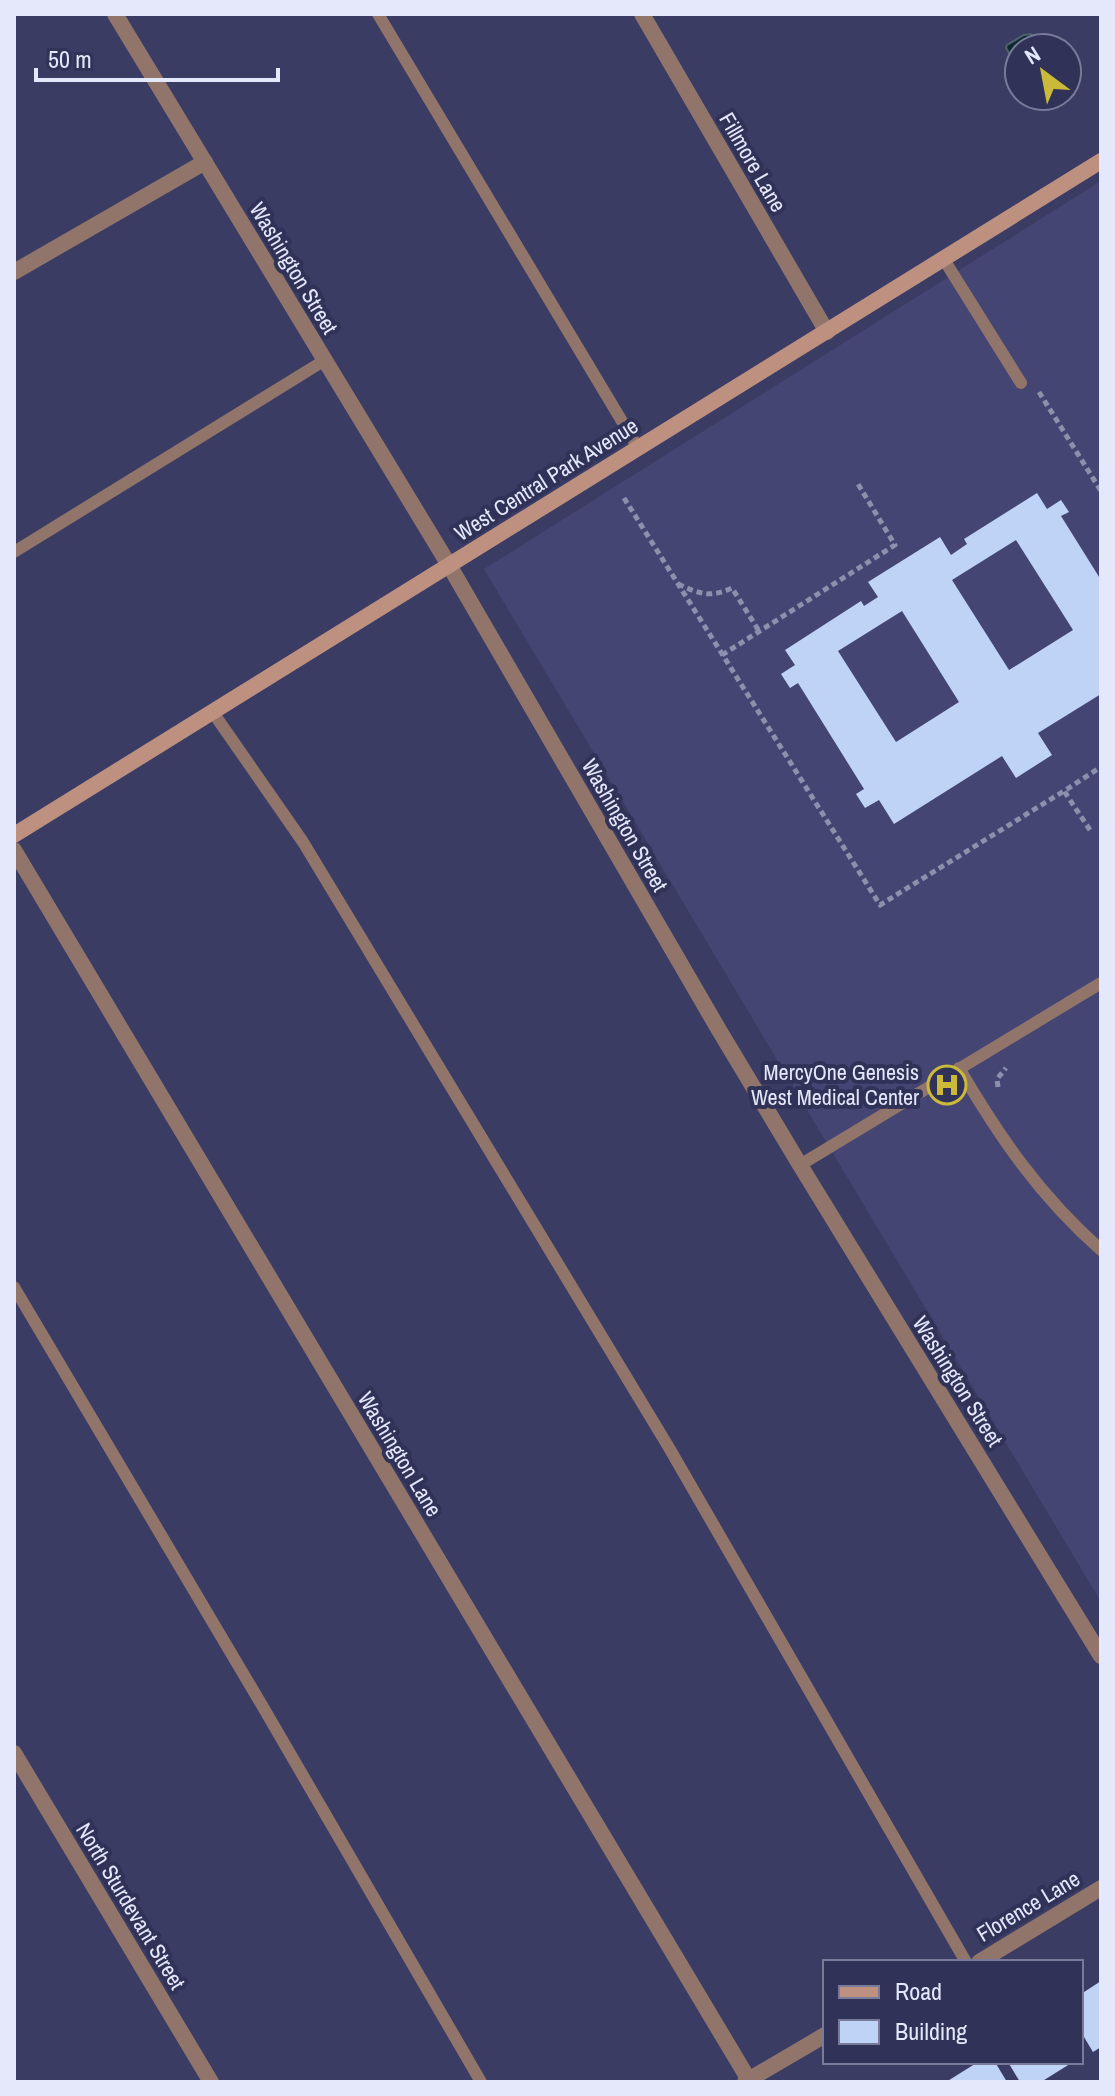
<svg xmlns="http://www.w3.org/2000/svg" width="1115" height="2096" viewBox="0 0 1115 2096" font-family="'Archivo Narrow',sans-serif">
	<style>
		.built { fill: #444573 }
		.water { fill: #0f2931; stroke: #4f626e; stroke-width: 2 }
		.building { fill: #bfd3f6; fill-rule: evenodd }
		.lines { fill: none; stroke-linecap: round; stroke-linejoin: round }
		.path { stroke: #8d8fad; stroke-width: 5; stroke-dasharray: 6 4; stroke-linecap: butt }
		.service { stroke: #91756a; stroke-width: 12 }
		.minor { stroke: #91756a; stroke-width: 16 }
		.secondary { stroke: #bd9080; stroke-width: 16 }
		.labels { text-anchor: middle; stroke-width: 8; stroke-linejoin: round; paint-order: stroke }
		.street-label { font-size: 22px; fill: #e5e7fb; stroke: #313258 }
		.poi-label { font-size: 22px; fill: #e5e7fb; stroke: #313258; text-anchor: end }
	</style>
	<rect width="100%" height="100%" fill="#3b3c64"/>
	<path class="built" d="M1101 181V1602L484 569Z"/>
	<path class="water" d="M1031 34 1035 41 1032 45 1034 48H1019V70L1006 48 1007 45 1024 35Z"/>
	<g class="building">
		<path d="M1037 493 1047 509 1061 500 1069 512 1061 516 1101 580V694L1038 733 1052 755 1016 778 1002 756 894 824 879 800 865 808 856 794 864 789 798 683 790 688 781 674 795 665 785 650 861 601 864 606 878 597 868 582 940 537 951 555 967 544 964 539ZM1016 540 1073 630 1009 670 952 580ZM902 611 959 702 896 742 838 651Z"/>
		<path d="M1101 1981V2047L1093 2052 1081 2032V1994Z"/>
		<path d="M978 2062H995L1007 2082H946Z"/>
		<path d="M1008 2062H1073L1041 2082H1020Z"/>
	</g>
	<g class="lines">
		<g class="path">
			<path d="M1039 392 1101 491"/>
			<path d="M624 498 880 905 1064 791"/>
			<path d="M678 584C700 594 710 598 732 588L759 631"/>
			<path d="M722 655 895 545 858 484"/>
			<path d="M1090 830 1064 791 1101 767"/>
			<path d="M998 1087 997 1079 1006 1068"/>
		</g>
		<g class="service">
			<path d="M378 14 638 448"/>
			<path d="M943 258 1021 383"/>
			<path d="M14 552 325 360"/>
			<path d="M212 711 303 842 668 1446 966 1962"/>
			<path d="M959 1068C1000 1138 1040 1196 1101 1250"/>
			<path d="M800 1165 1101 983"/>
			<path d="M14 1287 263 1707 481 2082"/>
		</g>
		<g class="minor">
			<path d="M115 14 449 565 719 1030 800 1165 1101 1656"/>
			<path d="M642 14 827 332"/>
			<path d="M14 272 205 162"/>
			<path d="M14 850 749 2080"/>
			<path d="M14 1753 211 2082"/>
			<path d="M979 1962 1101 1888"/>
			<path d="M745 2082 825 2035"/>
		</g>
		<path class="secondary" d="M14 835 1101 161"/>
	</g>
	<defs>
		<symbol id="hospital-ring" viewBox="-11 -11 22 22"><circle r="9.5" fill="#313258" stroke="#cbba39" stroke-width="1.5"/><path d="M-5-5h3v3.5h4V-5h3V5h-3V1.5h-4V5h-3Z" fill="#cbba39"/></symbol>
	</defs>
	<g fill-rule="evenodd">
		<use href="#hospital-ring" x="925" y="1063" width="44" height="44"/>
	</g>
	<g class="labels">
		<g class="street-label">
			<text transform="translate(753 162) rotate(60)" y="8">Fillmore Lane</text>
			<text transform="translate(294 268) rotate(59)" y="8">Washington Street</text>
			<text transform="translate(546 479) rotate(-32)" y="8">West Central Park Avenue</text>
			<text transform="translate(625 825) rotate(60)" y="8">Washington Street</text>
			<text transform="translate(958 1381) rotate(58)" y="8">Washington Street</text>
			<text transform="translate(400 1454) rotate(59)" y="8">Washington Lane</text>
			<text transform="translate(131 1906) rotate(59)" y="8">North Sturdevant Street</text>
			<text transform="translate(1028 1906) rotate(-31)" y="8">Florence Lane</text>
		</g>
		<g class="poi-label">
			<text x="919" y="1080">MercyOne Genesis<tspan x="919" dy="25">West Medical Center</tspan></text>
		</g>
	</g>
	<rect width="1115" height="2096" fill="none" stroke="#e5e7fb" stroke-width="32"/>
	<rect x="823" y="1960" width="260" height="104" fill="#313258" stroke="#797a99" stroke-width="2"/>
	<rect x="839" y="1986" width="40" height="12" fill="#bd9080" stroke="#797a99" stroke-width="2"/>
	<text x="895" y="2000" font-size="24" fill="#e5e7fb">Road</text>
	<rect x="839" y="2020" width="40" height="24" fill="#bfd3f6" stroke="#797a99" stroke-width="2"/>
	<text x="895" y="2040" font-size="24" fill="#e5e7fb">Building</text>
	<g transform="translate(1043 72) rotate(328)"><circle r="38" fill="#313258" stroke="#797a99" stroke-width="2"/>
	<path d="M0-6L14 30L0 20L-14 30Z" fill="#cbba39"/>
	<text y="-12" font-size="22" font-weight="bold" text-anchor="middle" fill="#e5e7fb">N</text>
	</g>
	<path d="M36 68v12h242v-12" fill="none" stroke="#e5e7fb" stroke-width="4"/>
	<text x="48" y="68" font-size="24" fill="#e5e7fb" stroke="#313258" stroke-width="6" paint-order="stroke">50 m</text>
</svg>
